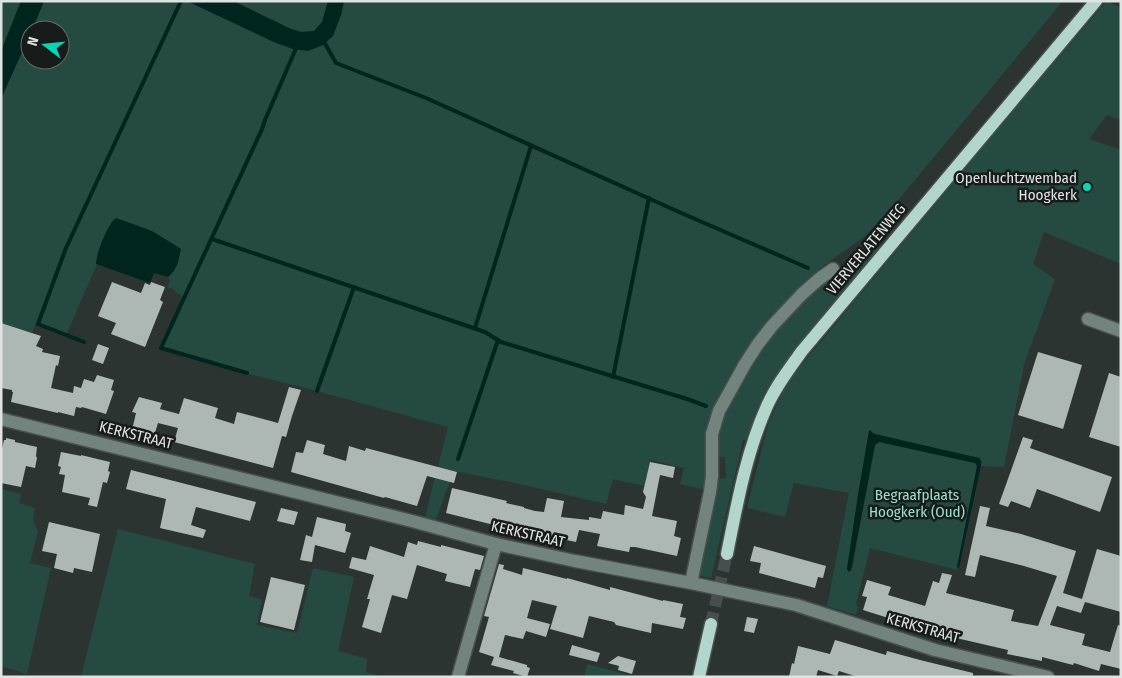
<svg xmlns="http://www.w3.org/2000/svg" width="1122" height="678" viewBox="0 0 1122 678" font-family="'Fira Sans Condensed',sans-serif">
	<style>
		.green { fill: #254a42 }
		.water { fill: #00251e }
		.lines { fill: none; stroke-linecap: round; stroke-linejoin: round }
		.stream { stroke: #00251e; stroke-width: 4 }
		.building { fill: #adb8b4 }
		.major-tunnel { stroke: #474e4d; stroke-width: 12; stroke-dasharray: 12 6; stroke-linecap: butt }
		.minor-casing { stroke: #49504e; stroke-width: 15 }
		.major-casing { stroke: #49504e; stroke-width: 15 }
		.minor { stroke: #73847f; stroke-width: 12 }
		.major { stroke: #b2d6cc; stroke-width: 12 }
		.poi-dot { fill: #08d5b5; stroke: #171b1a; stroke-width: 2 }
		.labels { text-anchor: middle; stroke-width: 5; stroke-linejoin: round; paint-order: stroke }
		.poi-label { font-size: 15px; fill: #dfe4e3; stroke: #171b1a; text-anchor: end }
		.street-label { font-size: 15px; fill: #dfe4e3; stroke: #171b1a }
		.park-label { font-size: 15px; fill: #97e0ce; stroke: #171b1a }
	</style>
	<rect width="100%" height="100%" fill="#2c3432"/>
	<g class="green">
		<path d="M1 1H21L1 51Z"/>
		<path d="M44 1H187L274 42 293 49 341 15 344 1H1063L901 197 864 237 819 269 818 274 746 355 707 462 705 488 701 489 680 484 684 468 651 460 644 486 613 479 606 504 515 483 454 471 436 519 425 517 448 427 317 391 189 359 161 348 185 297 174 292 175 290 167 287 170 281 168 277 174 271 181 249 152 231 116 218 112 221C106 234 97 249 96 263L97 264 67 333 36 323 32 333 1 323V99L30 34V60H60V30H32Z"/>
		<path d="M233 1H328L322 22 314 31 301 32 291 29Z"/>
		<path d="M1107 1 1121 8V120L1107 115 1089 139 1121 150V264L1044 232 1033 264 1055 279 1024 365 1004 467 981 466 982 462 979 458 904 442 874 434 869 431 858 495 847 569 848 571H849L852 570 875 445 879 442 975 463 977 466 957 570 870 548 856 604 858 607 856 615 827 606 849 493 794 483 785 517 747 508 768 425 783 392 794 374 1014 110Z"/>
		<path d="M882 245 790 358 773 381 762 401 746 440H743L711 578 697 575 716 479 726 478 725 457H715C714 434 723 415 734 395 760 343 799 296 848 262 858 255 871 251 882 245Z"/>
		<path d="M1 489 21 494 19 503 35 508 33 520 38 531 30 563 51 568 27 674 1 666Z"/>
		<path d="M118 529 255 564 249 596 262 600 257 625 297 633 313 568 354 577 338 651 367 659 366 672 383 677H81Z"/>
		<path d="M587 664 636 677H584Z"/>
	</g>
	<g class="water">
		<path d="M21 1H44L32 30H30V34L1 99V51Z"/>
		<path d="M187 1H233L291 29 301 32 314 31 322 22 328 1H344L341 15 333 36 323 45 308 51 293 49 274 42Z"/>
		<path d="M116 218 152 231 181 249C178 262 178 268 168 277L154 273 150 283 96 264C97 252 107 225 116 218Z"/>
		<path d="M870 430 873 433 875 434 979 458 981 460V466L959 568 957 567 977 466 975 463 879 442 875 445 851 570 849 572 847 569 858 495 869 431Z"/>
	</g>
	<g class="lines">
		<g class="stream">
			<path d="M323 40 336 63 426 98 679 212 808 268"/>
			<path d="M212 239 485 332 501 342 687 399 706 406"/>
			<path d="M475 328 531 146"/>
			<path d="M84 342 38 324 66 248 181 1"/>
			<path d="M247 373 161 348 262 129 265 120 297 46"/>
			<path d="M613 377 649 198"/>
			<path d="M317 391 354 287"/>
			<path d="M458 459 498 340"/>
		</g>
	</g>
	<g class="building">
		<path d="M112 282 141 293 145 283 150 285 151 282 165 287 160 300 163 302 145 347 111 334 116 323 98 316Z"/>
		<path d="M1 323 41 336 36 346 43 349 42 352 60 356 58 366 56 365 51 388 73 393 74 386 81 388 84 379 94 382 97 375 114 380 111 390 114 391 106 414 82 407 81 408 76 407 74 416 58 412V413L11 402 13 392H12V390L1 388Z"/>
		<path d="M98 344 109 348 103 364 92 360Z"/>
		<path d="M1038 352 1082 365 1063 429 1018 415Z"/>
		<path d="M1109 373 1121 377V447L1089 437Z"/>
		<path d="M289 387 301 390 292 416 286 437 282 436 273 468 174 442 178 428 158 423 154 436 132 430 136 413 132 412 139 397 162 403 160 409 179 414 184 398 218 408 215 418 234 424 237 412 278 423Z"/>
		<path d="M1023 437 1033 440 1030 448 1112 477 1100 512 1037 489 1030 508 1011 501 1008 507 999 504Z"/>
		<path d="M6 438 15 440V442L37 447 36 456 37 458 35 468 26 466 21 487 1 483V453L4 440H6Z"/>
		<path d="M307 440 325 445 323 454 346 461 349 446 365 451 366 448 457 472 454 483 427 476 417 506 385 497 384 498 291 472 296 452 303 453Z"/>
		<path d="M61 452 81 456V455L110 462 108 471 110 472 107 483 103 482 97 507 88 505 90 498 62 492 65 475 59 474 61 467 58 466Z"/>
		<path d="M650 462 675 467 673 478 660 475 652 516 677 521 674 536 681 538 677 556 635 547H630L629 552 597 546 600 534 579 530 576 542 519 530H520L498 524V526L446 513 452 488 507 501 506 503 524 507V508L535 511 544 512 547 498 564 501 561 517 589 520V517L601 519 603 511 624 515 625 505 643 509 646 497 643 492Z"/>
		<path d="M131 470 256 502 250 521 196 507 191 525 206 530 203 538 160 528 166 499 126 489Z"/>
		<path d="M980 506 990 508 986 526 1021 534 1076 551 1063 593 1082 599 1097 549 1121 556V612L1085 602 1081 613 1057 606 1050 625 1085 634 1082 645 1110 652 1118 625 1121 626V669L1101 664 1099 671 1074 663 1073 665 1042 657V661L1007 654 1008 650 939 634 863 610 867 597 862 596 867 580 891 587 888 595 925 606 933 581 939 583 942 573 952 575 946 593 1014 610 1011 621 1038 626 1057 576 1024 566 980 555 975 577 965 575Z"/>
		<path d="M281 508 298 512 294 525 277 521Z"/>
		<path d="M317 517 346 524 345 531 351 533 345 553 315 545 312 562 300 560 306 535 312 537Z"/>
		<path d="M49 522 100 534 92 572 74 568 73 573 54 568 57 554 42 551Z"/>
		<path d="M418 541 441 547V545L484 556 480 570 475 569 470 587 445 581 447 574 417 565 407 599 392 595 381 633 362 627 370 599H367L374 575 349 568 352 557 366 560 370 546 404 557 408 542 417 545Z"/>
		<path d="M754 546 826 566 823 578 818 577 815 588 759 573 761 563 750 561Z"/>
		<path d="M499 564 504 565 503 569 522 575 523 568 567 579V578L610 590V587L663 601V600L683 604 680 617 686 618 683 629 652 623 651 633 616 625 614 622 589 616 583 638 550 629 557 606 532 600 527 618 550 624 546 637 526 631 523 639 505 635 499 657 527 665V667L530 668 527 677 513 673 514 671 491 665 494 657 479 652 489 617 484 616Z"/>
		<path d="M271 577 305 585 294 630 260 622Z"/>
		<path d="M747 617 758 619 754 633 744 631Z"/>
		<path d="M835 640 886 655 887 651 920 660 973 673V677H858L839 671 837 676 818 670 816 677H789L792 663 794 664 798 646 830 654Z"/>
		<path d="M572 645 600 653 597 662 569 655Z"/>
		<path d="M618 656 636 661 632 674 618 670 619 666 608 663Z"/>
	</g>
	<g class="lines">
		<path class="major-tunnel" d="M711 624 727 554"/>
		<defs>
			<g id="minor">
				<path d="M1088 319 1121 331"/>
				<path d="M1 419 412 521 496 544 575 561 691 583 796 605 935 650 1048 677"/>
				<path d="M691 583 710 492 712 476V434L719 411 745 364 758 344 772 326 802 294 819 279 833 269"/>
				<path d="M458 677 496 544"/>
			</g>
			<g id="major">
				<path d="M727 554C737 504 746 453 767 406 776 386 789 369 802 351L1096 1"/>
				<path d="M699 677 711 624"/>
			</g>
		</defs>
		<use href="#minor" class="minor-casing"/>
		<use href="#major" class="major-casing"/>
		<use href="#minor" class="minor"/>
		<use href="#major" class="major"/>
	</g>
	<circle class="poi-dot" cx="1087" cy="187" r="5"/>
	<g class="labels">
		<g class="poi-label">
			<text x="1077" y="183">Openluchtzwembad<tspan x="1077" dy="17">Hoogkerk</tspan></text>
		</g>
		<g class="street-label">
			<text transform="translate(866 249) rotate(-50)" y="5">VIERVERLATENWEG</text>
			<text transform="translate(136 435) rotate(14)" y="5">KERKSTRAAT</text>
			<text transform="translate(528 534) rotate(13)" y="5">KERKSTRAAT</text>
			<text transform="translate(923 628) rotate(16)" y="5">KERKSTRAAT</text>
		</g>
		<g class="park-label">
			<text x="917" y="500">Begraafplaats<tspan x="917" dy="17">Hoogkerk (Oud)</tspan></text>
		</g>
	</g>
	<rect width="1122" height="678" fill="none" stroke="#dfe4e3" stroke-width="5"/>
	<g transform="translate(45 45) rotate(286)"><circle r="24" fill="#171b1a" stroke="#676b6a"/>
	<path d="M0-4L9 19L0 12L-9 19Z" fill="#08d5b5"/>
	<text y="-8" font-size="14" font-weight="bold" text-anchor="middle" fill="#dfe4e3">N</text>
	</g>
</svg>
